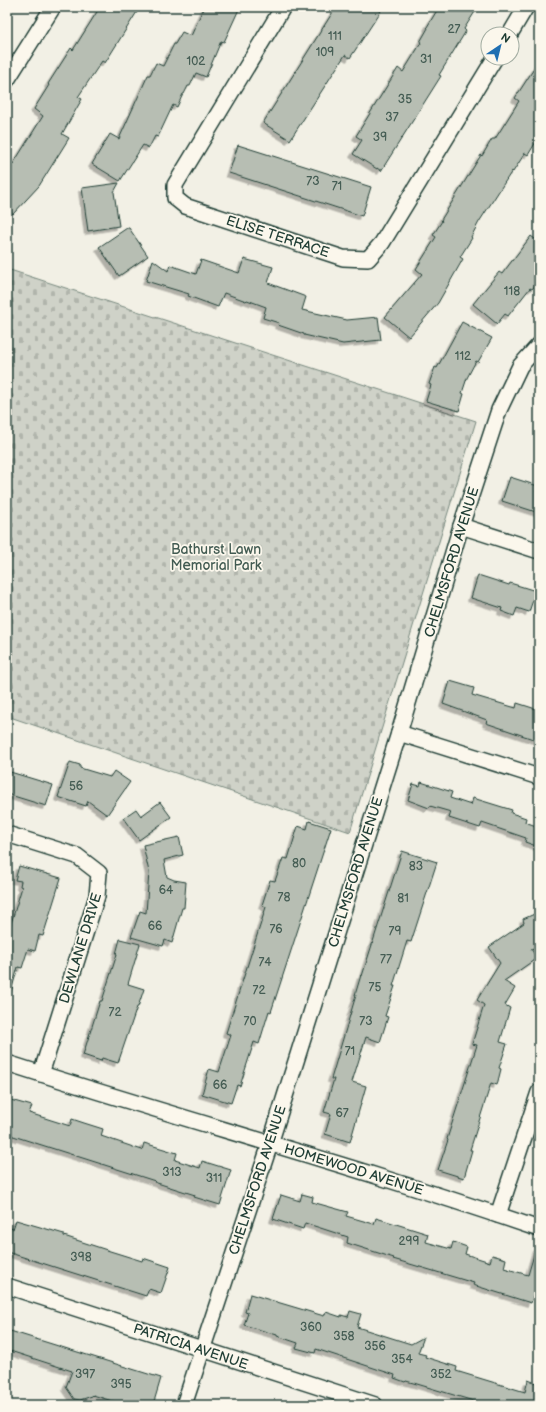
<svg xmlns="http://www.w3.org/2000/svg" width="546" height="1412" viewBox="0 0 546 1412" font-family="'Balsamiq Sans',sans-serif">
	<style>
		.cemetery { fill: url(#cemetery-stones); stroke: #77887e }
		.building { fill: #b7beb3; stroke: #1f3d34; filter: url(#shadow) }
		.lines { fill: none; stroke-linecap: round; stroke-linejoin: round }
		.street-casing { stroke: #1f3d34; stroke-width: 18 }
		.street { stroke: #fbf7ec; stroke-width: 15 }
		.labels { text-anchor: middle; stroke-width: 3.5; stroke-linejoin: round; paint-order: stroke }
		.number-label { font-size: 12px; fill: #455d54 }
		.street-label { font-size: 14px; fill: #1f3d34; stroke: #fbf7ec }
		.park-label { font-size: 14px; fill: #425b52; stroke: #fbf7ec }
	</style>
	<defs>
		<pattern id="cemetery-stones" width="16" height="16" patternUnits="userSpaceOnUse"><rect width="16" height="16" fill="#cfd2c8"/><path d="M2 7V4a2 2 0 0 1 4 0v3zM10 15v-3a2 2 0 0 1 4 0v3z" fill="#b1b5ac"/></pattern>
		<filter id="shadow"><feDropShadow dx="-3.5" dy="3.5" stdDeviation="0" flood-color="#0004"/></filter>
	</defs>
	<rect width="100%" height="100%" fill="#f2f0e5"/>
	<filter id="ink" filterUnits="userSpaceOnUse"><feTurbulence type="fractalNoise" baseFrequency=".025" numOctaves="2"/><feDisplacementMap in="SourceGraphic" scale="8" xChannelSelector="R" yChannelSelector="G"/><feConvolveMatrix kernelMatrix="1 2 1 2 8 2 1 2 1" color-interpolation-filters="sRGB"/></filter>
	<g filter="url(#ink)">
		<path class="cemetery" d="M7 269 476 421 350 832 7 716Z"/>
		<g class="building">
			<path d="M100 7H140L105 63 102 61 78 97 82 99 62 134 69 138 39 186 13 214 7 208V170L13 164 43 116 34 109 49 85 48 84 71 48 73 50Z"/>
			<path d="M204 7H240L224 42 221 41 206 77 196 73 190 86H188L184 94H183L177 107 173 105 158 137 155 136 149 148 143 145 120 181 92 164 110 134 119 139 148 75H150L156 63 163 66 174 44H175L182 32 191 36Z"/>
			<path d="M336 7H374L381 11 350 58 345 55 290 140 263 123Z"/>
			<path d="M439 7H478L464 29 466 31 439 75 441 76 381 171 377 168V169L353 154 362 140 356 136 398 68 403 72 421 43 420 42 428 28 427 27Z"/>
			<path d="M539 61V137L528 155 525 153 513 172 512 171 479 222 471 237 472 238 460 257 463 259 438 303 409 337 385 317 422 274 416 269 436 237 433 235 442 221 441 220 481 155 482 156 492 139H495L519 101 515 98Z"/>
			<path d="M238 145 371 187 362 216 229 173Z"/>
			<path d="M119 183 114 192 119 226 88 231 82 188Z"/>
			<path d="M127 228H129L148 256 119 276 99 247Z"/>
			<path d="M531 236 539 242V281L532 289 530 288 508 316 505 314 497 324 473 304 499 272 502 274Z"/>
			<path d="M244 259 273 267 268 283 306 297 302 310 347 320 378 317 381 340 343 344 304 335V334L278 325 279 323 263 318 266 307 247 300 246 301 224 293 218 307 188 296 189 294 146 281 153 260 168 271 170 265 196 274 201 260 239 273Z"/>
			<path d="M462 322 492 338 478 362 476 361 467 378 462 393 464 394 459 411 426 401 431 385 429 384 435 367 437 368Z"/>
			<path d="M510 477 538 486 536 492 539 493V513L502 501Z"/>
			<path d="M478 575 509 585 510 583 536 591 529 612 517 608 514 616 501 611 502 608 471 598Z"/>
			<path d="M450 681 474 688 472 695 516 708 517 703 539 710V741L486 723 487 720 443 704Z"/>
			<path d="M70 762 80 765V768L110 777 114 771 130 782 107 815 88 801 86 806 58 797Z"/>
			<path d="M7 771 53 785 46 806 7 794Z"/>
			<path d="M421 782 452 792 450 798 471 805 473 798 512 810 511 813 526 818 525 822 539 827V847L525 842 526 838 482 823 480 828 449 818 451 812 430 806 429 808 408 800 413 784 420 786Z"/>
			<path d="M160 802 171 817 139 840 123 818 136 809 141 816Z"/>
			<path d="M309 821 331 828 271 1012 269 1011 259 1044 254 1042 240 1086 237 1085 231 1103 202 1094 209 1069 219 1072 231 1035 226 1033 266 907 262 905 270 880 275 881 283 858 288 859 298 826 307 829Z"/>
			<path d="M179 837 183 855 164 860 167 877 174 880 186 882 184 908H182L172 943 165 940 163 946 131 937 140 911 146 913 149 872 143 845Z"/>
			<path d="M402 851 437 862 411 942 407 941 393 986H395L385 1016 388 1017 380 1042 366 1037 352 1082 366 1086 350 1142 325 1134 331 1114 324 1112 334 1079H331L356 995H355L361 975 362 976Z"/>
			<path d="M19 866 61 878 43 936 39 935 35 951 28 949 22 968 18 967 10 995 7 994V929L9 930 22 887 20 886 21 881 15 880Z"/>
			<path d="M539 912V946L531 949 537 958 504 981 515 988 505 1005 510 1008 500 1042 507 1044 499 1068 501 1069 497 1085 491 1083 470 1150H472L464 1178 438 1170 448 1140 447 1139 477 1045 472 1044 484 1005 477 1000 500 963 489 947 524 923 523 919Z"/>
			<path d="M120 939 140 944 128 984 144 989 138 1007H137L118 1063 102 1058 101 1061 83 1055 100 1001H102L117 954H116Z"/>
			<path d="M7 1099 32 1106 29 1113 70 1126 72 1119 84 1123 103 1129 101 1136 142 1150 144 1143 177 1153 175 1160 200 1168 202 1161 231 1170 220 1205 194 1197 195 1195 154 1182 155 1181 7 1134Z"/>
			<path d="M302 1194 313 1197 312 1202 348 1212 346 1216 374 1224 376 1218 396 1224 428 1234 426 1242 451 1249 453 1242 467 1247 465 1254 490 1262 492 1255 506 1259 504 1268 528 1275 536 1248H539V1288L536 1287 531 1303 473 1285 474 1283 393 1259 394 1258 347 1243 348 1237 305 1223 303 1229 273 1219 281 1195 300 1201Z"/>
			<path d="M16 1220 64 1234V1236L110 1251 142 1261 143 1258 170 1267 161 1293 149 1289 146 1296 7 1252V1227L13 1229Z"/>
			<path d="M250 1294 324 1316 326 1312 341 1317V1315L348 1317 350 1311 361 1314 357 1327 411 1344 424 1337 418 1353 426 1355 425 1357 457 1367 456 1371 525 1392 528 1380 539 1384V1405H487L417 1384 406 1381 405 1382 394 1378 395 1375 316 1349 315 1353 296 1348 298 1343 277 1336V1335L244 1325 248 1313 245 1312Z"/>
			<path d="M7 1330 161 1378 153 1405H125L93 1395 92 1396 80 1400 74 1399 66 1387 72 1371 7 1350Z"/>
		</g>
		<g class="lines">
			<defs>
				<g id="street">
					<path d="M283 7 175 185V198L185 206 343 258 368 259 382 243 495 58"/>
					<path d="M510 34 526 7"/>
					<path d="M7 80 53 7"/>
					<path d="M461 526 539 551"/>
					<path d="M399 733 539 777"/>
					<path d="M7 834 77 856 99 873 97 896 41 1074"/>
					<path d="M7 1063C184 1120 363 1168 539 1229"/>
					<path d="M498 1215 539 1092"/>
					<path d="M7 1286 375 1405"/>
					<path d="M184 1405 270 1144 399 733 461 526 499 410 520 366 539 345"/>
				</g>
			</defs>
			<use href="#street" class="street-casing"/>
			<use href="#street" class="street"/>
		</g>
	</g>
	<g class="labels">
		<g class="number-label">
			<text x="454" y="33">27</text>
			<text x="335" y="40">111</text>
			<text x="325" y="56">109</text>
			<text x="426" y="63">31</text>
			<text x="196" y="65">102</text>
			<text x="405" y="103">35</text>
			<text x="392" y="121">37</text>
			<text x="380" y="141">39</text>
			<text x="313" y="185">73</text>
			<text x="337" y="190">71</text>
			<text x="512" y="295">118</text>
			<text x="463" y="360">112</text>
			<text x="76" y="790">56</text>
			<text x="299" y="867">80</text>
			<text x="416" y="870">83</text>
			<text x="166" y="894">64</text>
			<text x="284" y="901">78</text>
			<text x="403" y="902">81</text>
			<text x="155" y="930">66</text>
			<text x="276" y="933">76</text>
			<text x="395" y="935">79</text>
			<text x="386" y="963">77</text>
			<text x="265" y="966">74</text>
			<text x="375" y="991">75</text>
			<text x="259" y="994">72</text>
			<text x="115" y="1016">72</text>
			<text x="250" y="1025">70</text>
			<text x="366" y="1025">73</text>
			<text x="350" y="1055">71</text>
			<text x="220" y="1089">66</text>
			<text x="342" y="1117">67</text>
			<text x="172" y="1176">313</text>
			<text x="214" y="1182">311</text>
			<text x="409" y="1245">299</text>
			<text x="81" y="1261">398</text>
			<text x="311" y="1331">360</text>
			<text x="344" y="1340">358</text>
			<text x="375" y="1350">356</text>
			<text x="402" y="1363">354</text>
			<text x="85" y="1378">397</text>
			<text x="441" y="1378">352</text>
			<text x="121" y="1388">395</text>
		</g>
		<g class="street-label">
			<text transform="translate(278 236) rotate(18)" y="5">ELISE TERRACE</text>
			<text transform="translate(451 562) rotate(-73)" y="5">CHELMSFORD AVENUE</text>
			<text transform="translate(355 872) rotate(-73)" y="5">CHELMSFORD AVENUE</text>
			<text transform="translate(80 948) rotate(-73)" y="5">DEWLANE DRIVE</text>
			<text transform="translate(354 1169) rotate(17)" y="5">HOMEWOOD AVENUE</text>
			<text transform="translate(257 1180) rotate(-72)" y="5">CHELMSFORD AVENUE</text>
			<text transform="translate(191 1346) rotate(18)" y="5">PATRICIA AVENUE</text>
		</g>
		<g class="park-label">
			<text x="216" y="554">Bathurst Lawn<tspan x="216" dy="16">Memorial Park</tspan></text>
		</g>
	</g>
	<rect width="546" height="1412" fill="none" stroke="#fbf7ec" stroke-width="24"/>
	<rect x="12" y="12" width="522" height="1388" fill="none" stroke="#1f3d34" stroke-width="1.5" filter="url(#ink)"/>
	<g transform="translate(500 46) rotate(35)"><circle r="19" fill="#fbf7ec" stroke="#a3ada2"/>
	<path d="M0-3L7 15L0 10L-7 15Z" fill="#1f6fb2"/>
	<text y="-6" font-size="11" font-weight="bold" text-anchor="middle" fill="#1f3d34">N</text>
	</g>
</svg>
